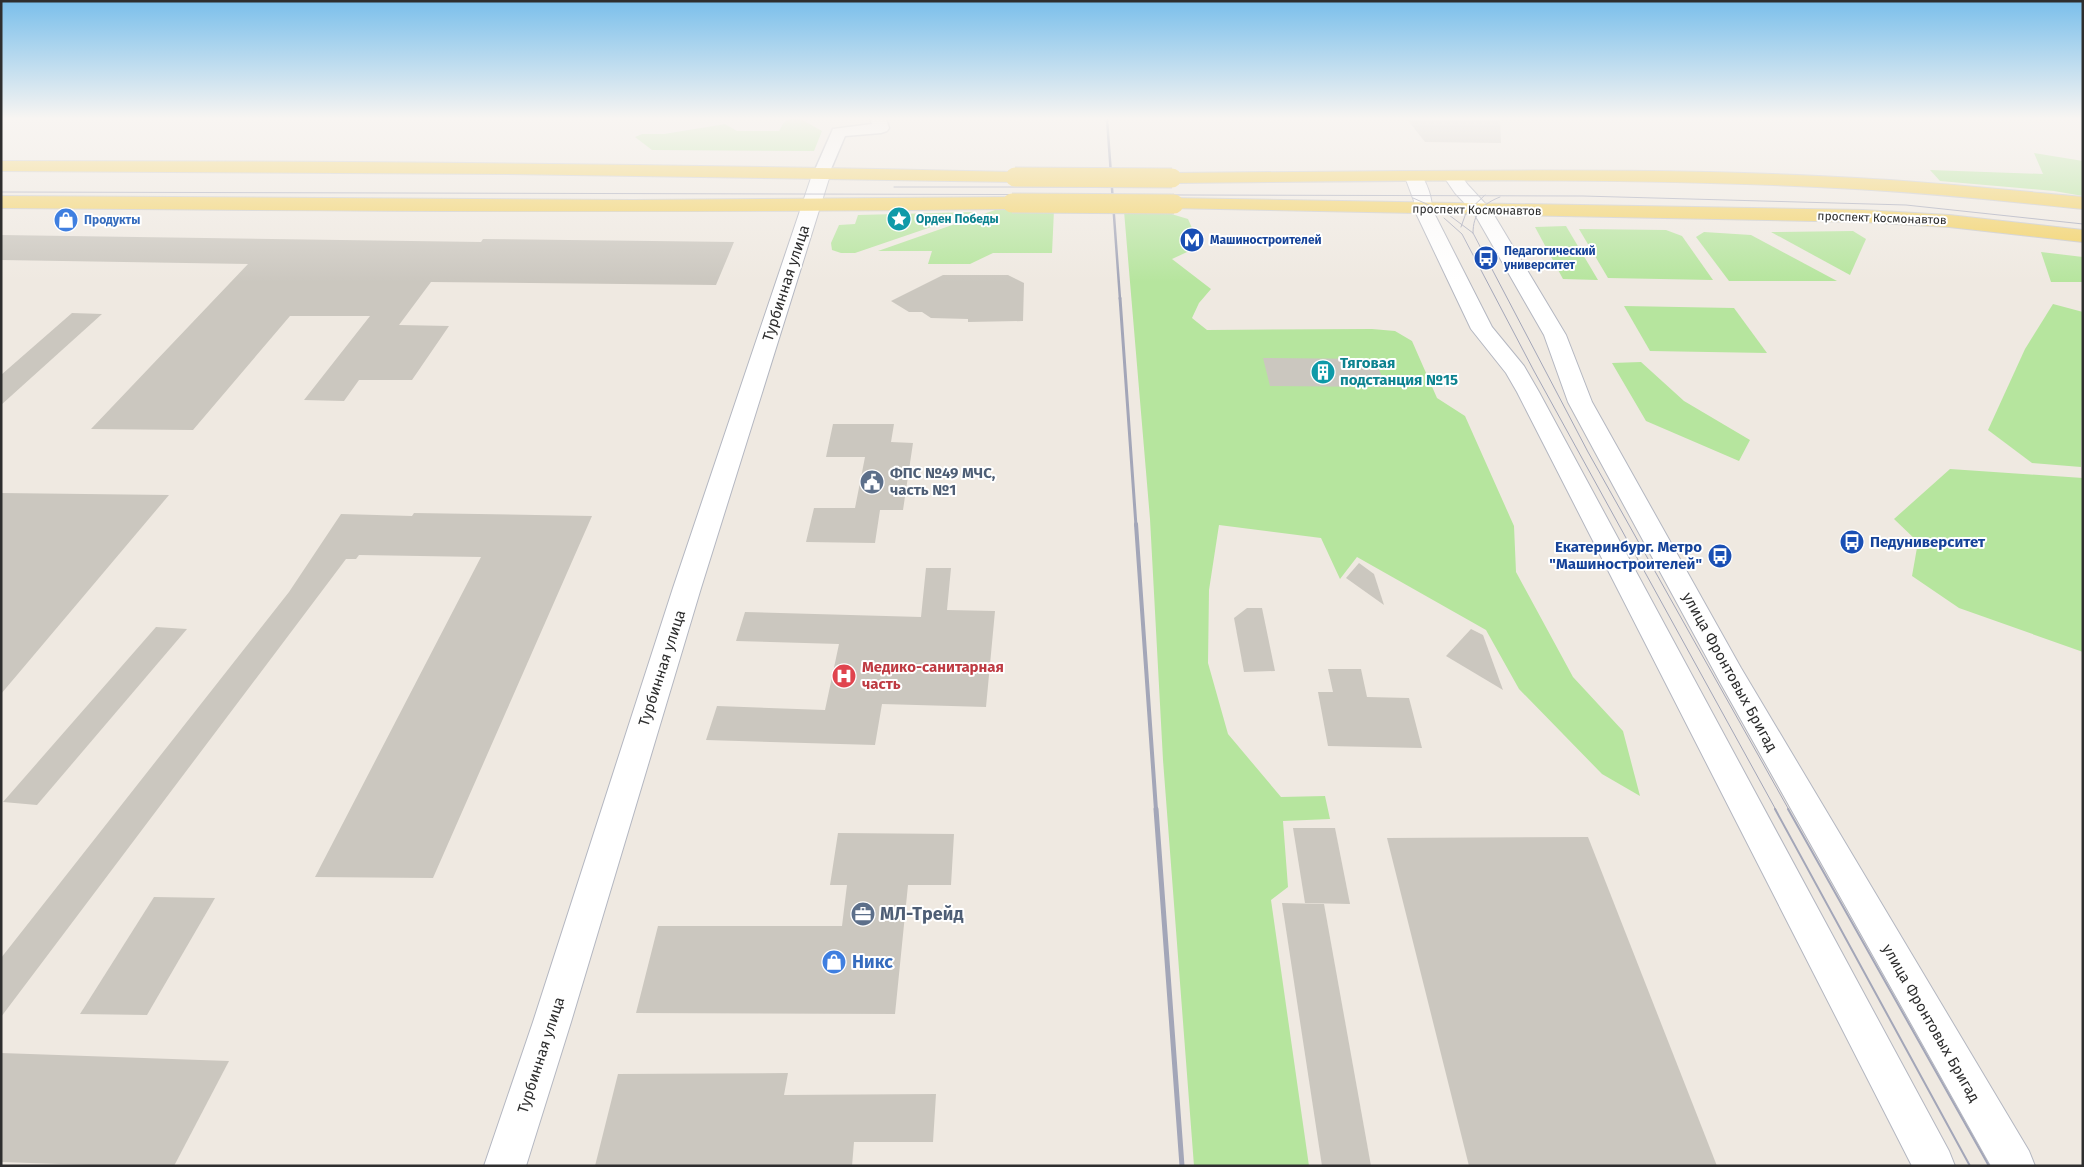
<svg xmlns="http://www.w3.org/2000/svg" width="2084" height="1167" viewBox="0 0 2084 1167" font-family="'Fira Sans',sans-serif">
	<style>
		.green { fill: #b6e59e }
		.building { fill: #cbc7bf }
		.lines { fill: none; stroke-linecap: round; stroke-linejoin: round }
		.street-casing { stroke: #b4b7c1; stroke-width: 3 }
		.secondary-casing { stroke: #b4b7c1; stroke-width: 2 }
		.primary-casing { stroke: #c9c9c9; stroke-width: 2 }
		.street { fill: #fff; fill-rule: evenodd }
		.secondary { fill: #fff; fill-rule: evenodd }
		.primary { fill: #f2d163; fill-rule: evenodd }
		.tram-far1 { stroke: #a3a6b8; stroke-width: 1 }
		.tram { stroke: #a3a6b8; stroke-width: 2 }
		.rail-far3 { stroke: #a3a6b8; stroke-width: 2.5 }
		.rail-far2 { stroke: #a3a6b8; stroke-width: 3 }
		.rail-far1 { stroke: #a3a6b8; stroke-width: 4 }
		.rail { stroke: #a3a6b8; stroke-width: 5 }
		.primary-bridge-casing { stroke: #c9c9c9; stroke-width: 21; stroke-linecap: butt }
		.primary-bridge { stroke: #f2d163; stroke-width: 19 }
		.labels { text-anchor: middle; stroke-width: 4; stroke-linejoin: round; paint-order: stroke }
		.far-street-label { font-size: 12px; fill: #2e2e2e; stroke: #fff }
		.far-culture-label { font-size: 12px; font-weight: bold; fill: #0d838f; stroke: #fff; text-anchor: start }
		.far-shop-label { font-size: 12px; font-weight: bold; fill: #366cbe; stroke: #fff; text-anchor: start }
		.far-transit-label { font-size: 12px; font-weight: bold; fill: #164399; stroke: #fff; text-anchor: start }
		.street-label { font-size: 15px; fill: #2e2e2e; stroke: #fff }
		.culture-label { font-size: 15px; font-weight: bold; fill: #0d838f; stroke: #fff; text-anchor: start }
		.service-label { font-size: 15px; font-weight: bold; fill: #4e5e75; stroke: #fff; text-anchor: start }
		.transit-label { font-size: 15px; font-weight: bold; fill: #164399; stroke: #fff; text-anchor: start }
		.health-label { font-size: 15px; font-weight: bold; fill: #be3a42; stroke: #fff; text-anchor: start }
		.near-service-label { font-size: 18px; font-weight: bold; fill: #4e5e75; stroke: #fff; text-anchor: start }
		.near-shop-label { font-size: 18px; font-weight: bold; fill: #366cbe; stroke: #fff; text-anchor: start }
	</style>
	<rect width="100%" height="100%" fill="#efe9e1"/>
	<g class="green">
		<path d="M790 119H801L822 131 814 151 652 150 635 137 642 134H664L725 124 737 131H779L784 122Z"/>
		<path d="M2034 153 2083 161V196L2054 191 1940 181 1930 170 2043 174Z"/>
		<path d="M995 210H1054L1052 253H993L970 264H928L932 251H878Z"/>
		<path d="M1158 210 1188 219 1200 246 1172 259 1211 289 1199 303 1192 318 1207 330 1372 329 1395 331 1412 341 1437 398 1465 416 1514 526 1516 572 1573 677 1623 731 1640 796 1602 774 1519 689 1486 630 1357 557 1340 579 1321 538 1219 525 1209 590 1208 663 1228 734 1281 797 1325 796 1330 819 1283 821 1288 887 1271 900 1309 1166H1194L1163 760 1150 519 1124 211Z"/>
		<path d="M975 212 855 253H841L832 250 831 243 839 225 855 224 858 215Z"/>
		<path d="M1566 226 1598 280 1563 279 1535 227Z"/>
		<path d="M1579 229 1666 230 1682 236 1713 280 1608 278Z"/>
		<path d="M1853 231 1866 239 1850 275 1771 232Z"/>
		<path d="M1704 232 1751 235 1837 281H1729L1696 237Z"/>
		<path d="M2041 252 2083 257V282H2051Z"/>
		<path d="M2053 304 2083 312 2081 467 2032 463 1988 430 2025 349Z"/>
		<path d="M1624 306 1734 308 1767 353 1650 351Z"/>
		<path d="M1641 362 1684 401 1750 440 1739 461 1646 421 1612 363Z"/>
		<path d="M1950 469 2083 478V652L1959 608 1912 576 1918 542 1894 519Z"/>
	</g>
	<g class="building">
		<path d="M1407 119H1500L1501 143 1425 142Z"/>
		<path d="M1 235 481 242 483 239 734 242 716 285 431 282 399 325 449 326 412 380H359L344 401 304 400 370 316H290L193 430 91 429 248 264 1 260Z"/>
		<path d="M943 275H1008L1024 283 1023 321 968 322V319L931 318 922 312H909L891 301Z"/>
		<path d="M72 313 102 314 1 405V375Z"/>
		<path d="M1263 358 1375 359 1386 387 1270 386Z"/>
		<path d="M833 424H894L891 442 913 443 903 510H880L875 543 806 542 814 508H855L865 457H826Z"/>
		<path d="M1 493 169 495 1 694Z"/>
		<path d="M414 513 592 516 433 878 315 877 481 557 359 555 356 559H346L1 1017V958L289 592 341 514 412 516Z"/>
		<path d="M1359 563 1374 574 1384 605 1346 578Z"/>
		<path d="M926 568H951L947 610 995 611 986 707 882 704 875 745 706 740 717 706 825 710 839 644 736 641 745 612 921 617Z"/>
		<path d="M1247 608H1262L1275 671 1244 672 1234 618Z"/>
		<path d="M156 627 187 629 37 805 3 802Z"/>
		<path d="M1471 629 1483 635 1503 690 1446 656Z"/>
		<path d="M1328 669H1361L1367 697 1409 698 1422 748 1328 746 1318 692H1333Z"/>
		<path d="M1293 828H1335L1350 904 1305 903Z"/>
		<path d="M838 833 954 834 951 885H908L895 1014 636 1013 658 926H842L847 885H830Z"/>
		<path d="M1588 837 1717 1166H1469L1387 838Z"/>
		<path d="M154 897 215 898 147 1015 80 1014Z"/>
		<path d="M1282 903 1324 904 1371 1166H1322Z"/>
		<path d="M1 1053 229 1061 174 1166H119L1 1162Z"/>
		<path d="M788 1073 784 1095 936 1094 933 1142H854L852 1166H595L618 1074Z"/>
	</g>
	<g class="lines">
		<defs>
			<path id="street" d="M870 119H886L889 128 887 131 881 133 845 136 828 176H816L814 172 833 129 872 124Z"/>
			<g id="secondary">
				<path d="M822 167 828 168 831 172 701 588 571 1022 526 1166H484L533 1022 673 588 813 172 816 168Z"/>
				<path d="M1414 172 1420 173C1427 183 1432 197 1432 209L1492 327 1524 366 1539 392 1949 1151 1955 1166H1912L1517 392 1506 373 1471 329 1414 209V201L1405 177 1408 173Z"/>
				<path d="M1453 172 1459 173 1468 185 1491 210 1566 335 1592 402 1741 668 2029 1151 2035 1166H1991L1721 684 1595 452 1568 402 1544 335 1474 213 1455 193 1444 177 1447 173Z"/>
			</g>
			<g id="primary">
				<path d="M1 161C339 161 677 164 1015 172L1021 173 1024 177 1021 181 1015 182 508 174 1 171Z"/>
				<path d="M1400 171C1552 170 1705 169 1857 178 1932 182 2008 190 2083 197V209C2007 201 1931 193 1855 189 1627 176 1399 181 1172 183L1166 182 1163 178 1166 174 1172 173Z"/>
				<path d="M1 196 633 200 1012 197 1019 199 1021 203 1019 207 1012 209C675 213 338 211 1 208Z"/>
				<path d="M1174 198 1863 210 1949 215 2083 230V242L1949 227 1863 222 1167 208 1165 204 1167 200Z"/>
			</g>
		</defs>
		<use href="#street" class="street-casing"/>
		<use href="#secondary" class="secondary-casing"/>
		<use href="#primary" class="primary-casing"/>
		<use href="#street" class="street"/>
		<use href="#secondary" class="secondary"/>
		<use href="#primary" class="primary"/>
		<g class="tram-far1">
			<path d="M894 187H1116"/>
			<path d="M1 192 1583 196 1906 205 2083 224"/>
			<path d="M1413 198 1445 212 1473 233 1588 452 1789 810"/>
			<path d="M1444 218 1462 234 1534 371 1776 810"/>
			<path d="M1461 227 1466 213 1485 195"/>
			<path d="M1473 233C1473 214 1482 204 1500 197"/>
		</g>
		<g class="tram">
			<path d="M1775 809 1970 1166"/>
			<path d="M1788 809 1989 1166"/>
		</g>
		<path class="rail-far3" d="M1107 119 1120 299"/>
		<path class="rail-far2" d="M1120 298 1136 526"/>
		<path class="rail-far1" d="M1136 524 1156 810"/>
		<path class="rail" d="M1156 809 1182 1166"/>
		<defs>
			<g id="primary-bridge">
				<path d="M1015 177 1172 178"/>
				<path d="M1012 203 1174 204"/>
			</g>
		</defs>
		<use href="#primary-bridge" class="primary-bridge-casing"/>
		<use href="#primary-bridge" class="primary-bridge"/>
	</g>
	<linearGradient id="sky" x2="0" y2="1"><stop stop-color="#7abfeb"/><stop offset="0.42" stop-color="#f8f5f2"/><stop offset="1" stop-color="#f8f5f2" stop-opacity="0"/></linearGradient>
	<rect width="2084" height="282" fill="url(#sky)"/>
	<defs>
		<symbol id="sight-disc" viewBox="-11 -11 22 22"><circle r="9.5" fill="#0f9aa8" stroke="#fff"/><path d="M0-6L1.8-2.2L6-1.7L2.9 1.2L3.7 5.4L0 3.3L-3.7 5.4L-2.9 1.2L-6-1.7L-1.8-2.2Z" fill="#fff"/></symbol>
		<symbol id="shop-disc" viewBox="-11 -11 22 22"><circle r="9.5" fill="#3f7fe0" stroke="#fff"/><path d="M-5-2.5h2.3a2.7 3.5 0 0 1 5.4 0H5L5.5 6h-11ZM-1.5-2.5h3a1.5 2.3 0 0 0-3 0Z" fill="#fff"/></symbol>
		<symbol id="metro-disc" viewBox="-11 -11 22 22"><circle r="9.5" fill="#1a4fb4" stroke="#fff"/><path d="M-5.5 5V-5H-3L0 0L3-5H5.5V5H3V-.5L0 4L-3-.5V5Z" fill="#fff"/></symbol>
		<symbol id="bus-disc" viewBox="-11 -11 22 22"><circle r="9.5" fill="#1a4fb4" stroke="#fff"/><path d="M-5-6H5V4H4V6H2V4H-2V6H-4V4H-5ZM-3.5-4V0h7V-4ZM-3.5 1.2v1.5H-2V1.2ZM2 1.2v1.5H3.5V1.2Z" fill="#fff"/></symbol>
		<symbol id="building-disc" viewBox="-11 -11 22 22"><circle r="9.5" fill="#0f9aa8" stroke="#fff"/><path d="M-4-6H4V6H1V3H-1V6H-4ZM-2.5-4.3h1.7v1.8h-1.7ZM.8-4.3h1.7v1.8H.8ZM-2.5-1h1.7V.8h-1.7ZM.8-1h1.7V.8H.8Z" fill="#fff"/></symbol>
		<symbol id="civic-disc" viewBox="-11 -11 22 22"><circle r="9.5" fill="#5c6f8a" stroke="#fff"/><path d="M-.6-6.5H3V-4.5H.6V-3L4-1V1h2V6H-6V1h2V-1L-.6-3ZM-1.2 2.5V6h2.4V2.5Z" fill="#fff"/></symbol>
		<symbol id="hospital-disc" viewBox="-11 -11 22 22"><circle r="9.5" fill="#e0444e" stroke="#fff"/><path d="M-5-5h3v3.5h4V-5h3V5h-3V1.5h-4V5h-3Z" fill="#fff"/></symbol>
		<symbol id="office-disc" viewBox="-11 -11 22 22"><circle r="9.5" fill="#5c6f8a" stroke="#fff"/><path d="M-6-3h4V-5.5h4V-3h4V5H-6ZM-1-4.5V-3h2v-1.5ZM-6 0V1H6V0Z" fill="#fff"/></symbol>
	</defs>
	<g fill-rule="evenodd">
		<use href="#sight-disc" x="885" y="205" width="28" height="28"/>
		<use href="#shop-disc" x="52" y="206" width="28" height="28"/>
		<use href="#metro-disc" x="1178" y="226" width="28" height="28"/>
		<use href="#bus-disc" x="1472" y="244" width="28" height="28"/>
		<use href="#building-disc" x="1309" y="358" width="28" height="28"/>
		<use href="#civic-disc" x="858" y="468" width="28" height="28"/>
		<use href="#bus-disc" x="1838" y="528" width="28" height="28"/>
		<use href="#bus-disc" x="1706" y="542" width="28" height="28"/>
		<use href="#hospital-disc" x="830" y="662" width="28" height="28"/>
		<use href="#office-disc" x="849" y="900" width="28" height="28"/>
		<use href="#shop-disc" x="820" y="948" width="28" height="28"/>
	</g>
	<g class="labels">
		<g class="far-street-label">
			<text transform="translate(1477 210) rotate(1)" y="4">проспект Космонавтов</text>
			<text transform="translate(1882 218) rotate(2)" y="4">проспект Космонавтов</text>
		</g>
		<g class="far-culture-label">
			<text x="916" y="223">Орден Победы</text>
		</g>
		<g class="far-shop-label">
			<text x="84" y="224">Продукты</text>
		</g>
		<g class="far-transit-label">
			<text x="1210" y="244">Машиностроителей</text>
			<text x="1504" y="255">Педагогический<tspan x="1504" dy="14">университет</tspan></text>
		</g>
		<g class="street-label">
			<text transform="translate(786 283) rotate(-72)" y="5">Турбинная улица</text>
			<text transform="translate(662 668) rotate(-72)" y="5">Турбинная улица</text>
			<text transform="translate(1730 672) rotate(61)" y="5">улица Фронтовых Бригад</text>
			<text transform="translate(1931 1023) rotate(60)" y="5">улица Фронтовых Бригад</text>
			<text transform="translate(541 1055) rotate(-72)" y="5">Турбинная улица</text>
		</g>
		<g class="culture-label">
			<text x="1340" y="368">Тяговая<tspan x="1340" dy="17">подстанция №15</tspan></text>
		</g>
		<g class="service-label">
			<text x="890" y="478">ФПС №49 МЧС,<tspan x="890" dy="17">часть №1</tspan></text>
		</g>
		<g class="transit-label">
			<text x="1870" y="547">Педуниверситет</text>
			<text x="1702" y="552" text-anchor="end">Екатеринбург. Метро<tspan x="1702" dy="17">"Машиностроителей"</tspan></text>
		</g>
		<g class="health-label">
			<text x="862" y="672">Медико-санитарная<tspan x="862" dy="17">часть</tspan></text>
		</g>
		<g class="near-service-label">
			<text x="880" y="920">МЛ-Трейд</text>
		</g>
		<g class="near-shop-label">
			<text x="852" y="968">Никс</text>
		</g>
	</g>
	<rect width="2084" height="1167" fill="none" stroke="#2e2e2e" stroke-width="5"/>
</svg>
